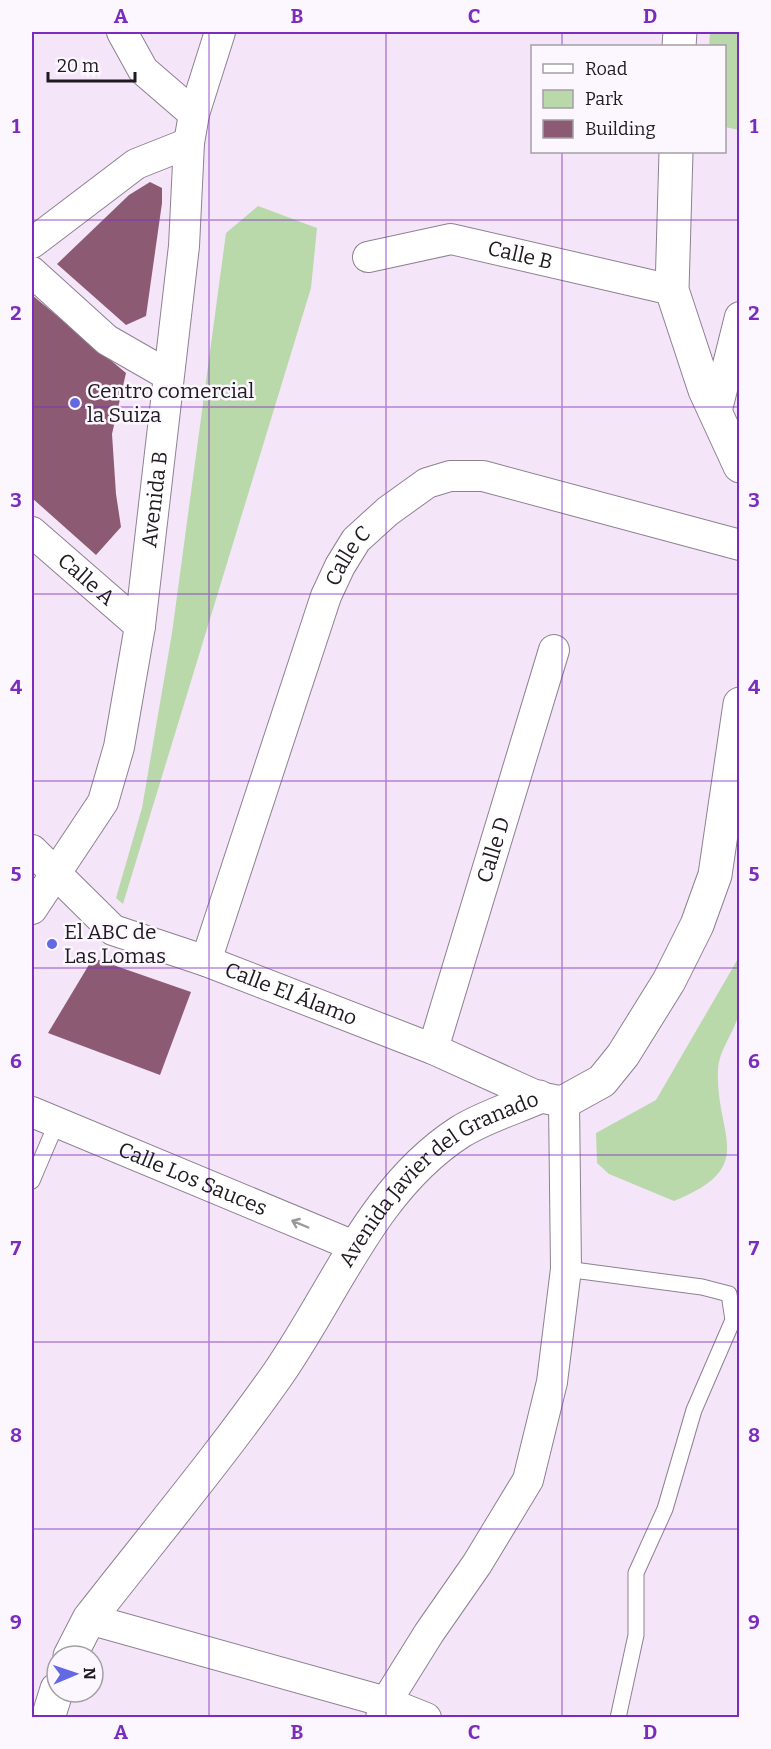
<svg xmlns="http://www.w3.org/2000/svg" width="771" height="1749" viewBox="0 0 771 1749" font-family="Bitter,serif">
	<style>
		.green { fill: #b9d9ab }
		.building { fill: #8d5a73 }
		.lines { fill: none; stroke-linecap: round; stroke-linejoin: round }
		.lane-casing { stroke: #8e8092; stroke-width: 17 }
		.street-casing { stroke: #8e8092; stroke-width: 32 }
		.secondary-casing { stroke: #8e8092; stroke-width: 35 }
		.lane { stroke: #fff; stroke-width: 15 }
		.street { stroke: #fff; stroke-width: 30 }
		.secondary { stroke: #fff; stroke-width: 33 }
		.oneway { stroke: #9a989b }
		.grid { fill: none; stroke: #7b2cbf; stroke-width: 1.5; stroke-opacity: 0.55 }
		.poi-dot { fill: #6369e2; stroke: #fcf6fe; stroke-width: 2 }
		.labels { text-anchor: middle; stroke-width: 5; stroke-linejoin: round; paint-order: stroke }
		.street-label { font-size: 21px; fill: #1f1920; stroke: #fcf6fe }
		.poi-label { font-size: 21px; fill: #1f1920; stroke: #fcf6fe; text-anchor: start }
		.neatline { fill: none; stroke: #7b2cbf; stroke-width: 2 }
		.grid-label { font-size: 20px; text-anchor: middle; font-weight: bold; fill: #7b2cbf }
	</style>
	<rect width="100%" height="100%" fill="#f5e5f9"/>
	<g class="green">
		<path d="M710 32H739V130L725 127 724 46H709Z"/>
		<path d="M258 206 317 228 311 288 123 904 116 898 142 808 172 633 226 233Z"/>
		<path d="M739 957C740 974 743 996 739 1013 735 1031 719 1050 718 1069 715 1137 760 1166 674 1201L609 1174 597 1163 596 1133 656 1100Z"/>
	</g>
	<g class="building">
		<path d="M150 182 162 188V203L146 316 126 325 57 264 129 195Z"/>
		<path d="M32 295 126 373 112 434 116 494 121 527 96 555 32 498Z"/>
		<path d="M93 958 191 992 160 1075 48 1033Z"/>
	</g>
	<g class="lines">
		<defs>
			<g id="lane">
				<path d="M32 1181 57 1122"/>
				<path d="M566 1269 702 1287 729 1294 733 1320 694 1410 665 1509 636 1573V1635L618 1718"/>
			</g>
			<g id="street">
				<path d="M122 32 143 70 194 114"/>
				<path d="M32 243 136 164 189 143"/>
				<path id="s1" d="M368 257 451 239 672 290"/>
				<path d="M32 272 107 340 168 375"/>
				<path d="M716 413 740 317"/>
				<path id="s2" d="M32 532 140 626"/>
				<path id="s3" d="M32 850 113 930 206 961 433 1049 539 1097 564 1102 566 1269 552 1382 528 1480 477 1564 429 1633 386 1702 381 1718"/>
				<path id="s4" d="M32 909 103 802 119 747 140 626 184 246 189 143 194 114 220 32"/>
				<path id="s5" d="M206 961 326 596 340 566 356 540 388 511 427 483 450 476H483L740 545"/>
				<path id="s6" d="M433 1049 554 650"/>
				<path id="s7" d="M32 1112 354 1246"/>
				<path d="M89 1619 386 1702 426 1718"/>
			</g>
			<g id="secondary">
				<path d="M679 46 680 32"/>
				<path d="M676 152 672 290 705 390 740 466"/>
				<path d="M564 1102 602 1081 623 1055 669 981 697 925 715 875 740 704"/>
				<path id="s8" d="M70 1656 89 1619C152 1538 219 1458 278 1374 335 1292 373 1188 460 1132 484 1117 514 1108 539 1097"/>
				<path d="M48 1718 57 1689"/>
			</g>
		</defs>
		<use href="#lane" class="lane-casing"/>
		<use href="#street" class="street-casing"/>
		<use href="#secondary" class="secondary-casing"/>
		<use href="#lane" class="lane"/>
		<use href="#street" class="street"/>
		<use href="#secondary" class="secondary"/>
	</g>
	<defs><path id="oneway-shaft" d="M-6 0H5M1.5-3L5.5 0L1.5 3" fill="none" stroke-width="1.6" stroke-linecap="round" stroke-linejoin="round" transform="scale(1.5)"/></defs>
	<use class="oneway" href="#oneway-shaft" transform="translate(300 1224) rotate(-157)"/>
	<path class="grid" d="M209 32V1718M386 32V1718M562 32V46M562 152V1718M32 220H740M32 407H740M32 594H740M32 781H740M32 968H740M32 1155H740M32 1342H740M32 1529H740"/>
	<g class="poi-dot">
		<circle cx="75" cy="403" r="6"/>
		<circle cx="52" cy="944" r="6"/>
	</g>
	<g class="labels">
		<g class="street-label">
			<text dy="7" stroke="none"><textPath href="#s1" startOffset="156">Calle B</textPath></text>
			<text dy="7" stroke="none"><textPath href="#s4" startOffset="436">Avenida B</textPath></text>
			<text dy="7" stroke="none"><textPath href="#s5" startOffset="430">Calle C</textPath></text>
			<text dy="7" stroke="none"><textPath href="#s2" startOffset="72">Calle A</textPath></text>
			<text dy="7" stroke="none"><textPath href="#s6" startOffset="208">Calle D</textPath></text>
			<text dy="7" stroke="none"><textPath href="#s3" startOffset="303">Calle El Álamo</textPath></text>
			<text dy="7" stroke="none"><textPath href="#s7" startOffset="174">Calle Los Sauces</textPath></text>
			<text dy="7" stroke="none"><textPath href="#s8" startOffset="610">Avenida Javier del Granado</textPath></text>
		</g>
		<g class="poi-label">
			<text x="87" y="398">Centro comercial<tspan x="87" dy="24">la Suiza</tspan></text>
			<text x="64" y="939">El ABC de<tspan x="64" dy="24">Las Lomas</tspan></text>
		</g>
	</g>
	<rect width="771" height="1749" fill="none" stroke="#fcf6fe" stroke-width="66"/>
	<rect x="531" y="45" width="195" height="108" fill="#fcf6fe" stroke="#a49ea5" stroke-width="1.5"/>
	<rect x="543" y="64" width="30" height="9" fill="#ffffff" stroke="#a49ea5" stroke-width="1.5"/>
	<text x="585" y="75" font-size="18" fill="#1f1920">Road</text>
	<rect x="543" y="90" width="30" height="18" fill="#b9d9ab" stroke="#a49ea5" stroke-width="1.5"/>
	<text x="585" y="105" font-size="18" fill="#1f1920">Park</text>
	<rect x="543" y="120" width="30" height="18" fill="#8d5a73" stroke="#a49ea5" stroke-width="1.5"/>
	<text x="585" y="135" font-size="18" fill="#1f1920">Building</text>
	<g transform="translate(75 1674) rotate(88)"><circle r="28" fill="#fcf6fe" stroke="#a49ea5" stroke-width="1.5"/>
	<path d="M0-4.5L10 22L0 15L-10 22Z" fill="#6369e2"/>
	<text y="-9" font-size="16" font-weight="bold" text-anchor="middle" fill="#1f1920">N</text>
	</g>
	<path d="M48 72v9h87v-9" fill="none" stroke="#1f1920" stroke-width="3"/>
	<text x="57" y="72" font-size="18" fill="#1f1920" stroke="#fcf6fe" stroke-width="4.5" paint-order="stroke">20 m</text>
	<rect x="33" y="33" width="705" height="1683" class="neatline"/>
	<g class="grid-label">
		<text x="121" y="23">A</text>
		<text x="297" y="23">B</text>
		<text x="474" y="23">C</text>
		<text x="650" y="23">D</text>
		<text x="16" y="133">1</text>
		<text x="754" y="133">1</text>
		<text x="16" y="320">2</text>
		<text x="754" y="320">2</text>
		<text x="16" y="507">3</text>
		<text x="754" y="507">3</text>
		<text x="16" y="694">4</text>
		<text x="754" y="694">4</text>
		<text x="16" y="881">5</text>
		<text x="754" y="881">5</text>
		<text x="16" y="1068">6</text>
		<text x="754" y="1068">6</text>
		<text x="16" y="1255">7</text>
		<text x="754" y="1255">7</text>
		<text x="16" y="1442">8</text>
		<text x="754" y="1442">8</text>
		<text x="16" y="1629">9</text>
		<text x="754" y="1629">9</text>
		<text x="121" y="1739">A</text>
		<text x="297" y="1739">B</text>
		<text x="474" y="1739">C</text>
		<text x="650" y="1739">D</text>
	</g>
</svg>
